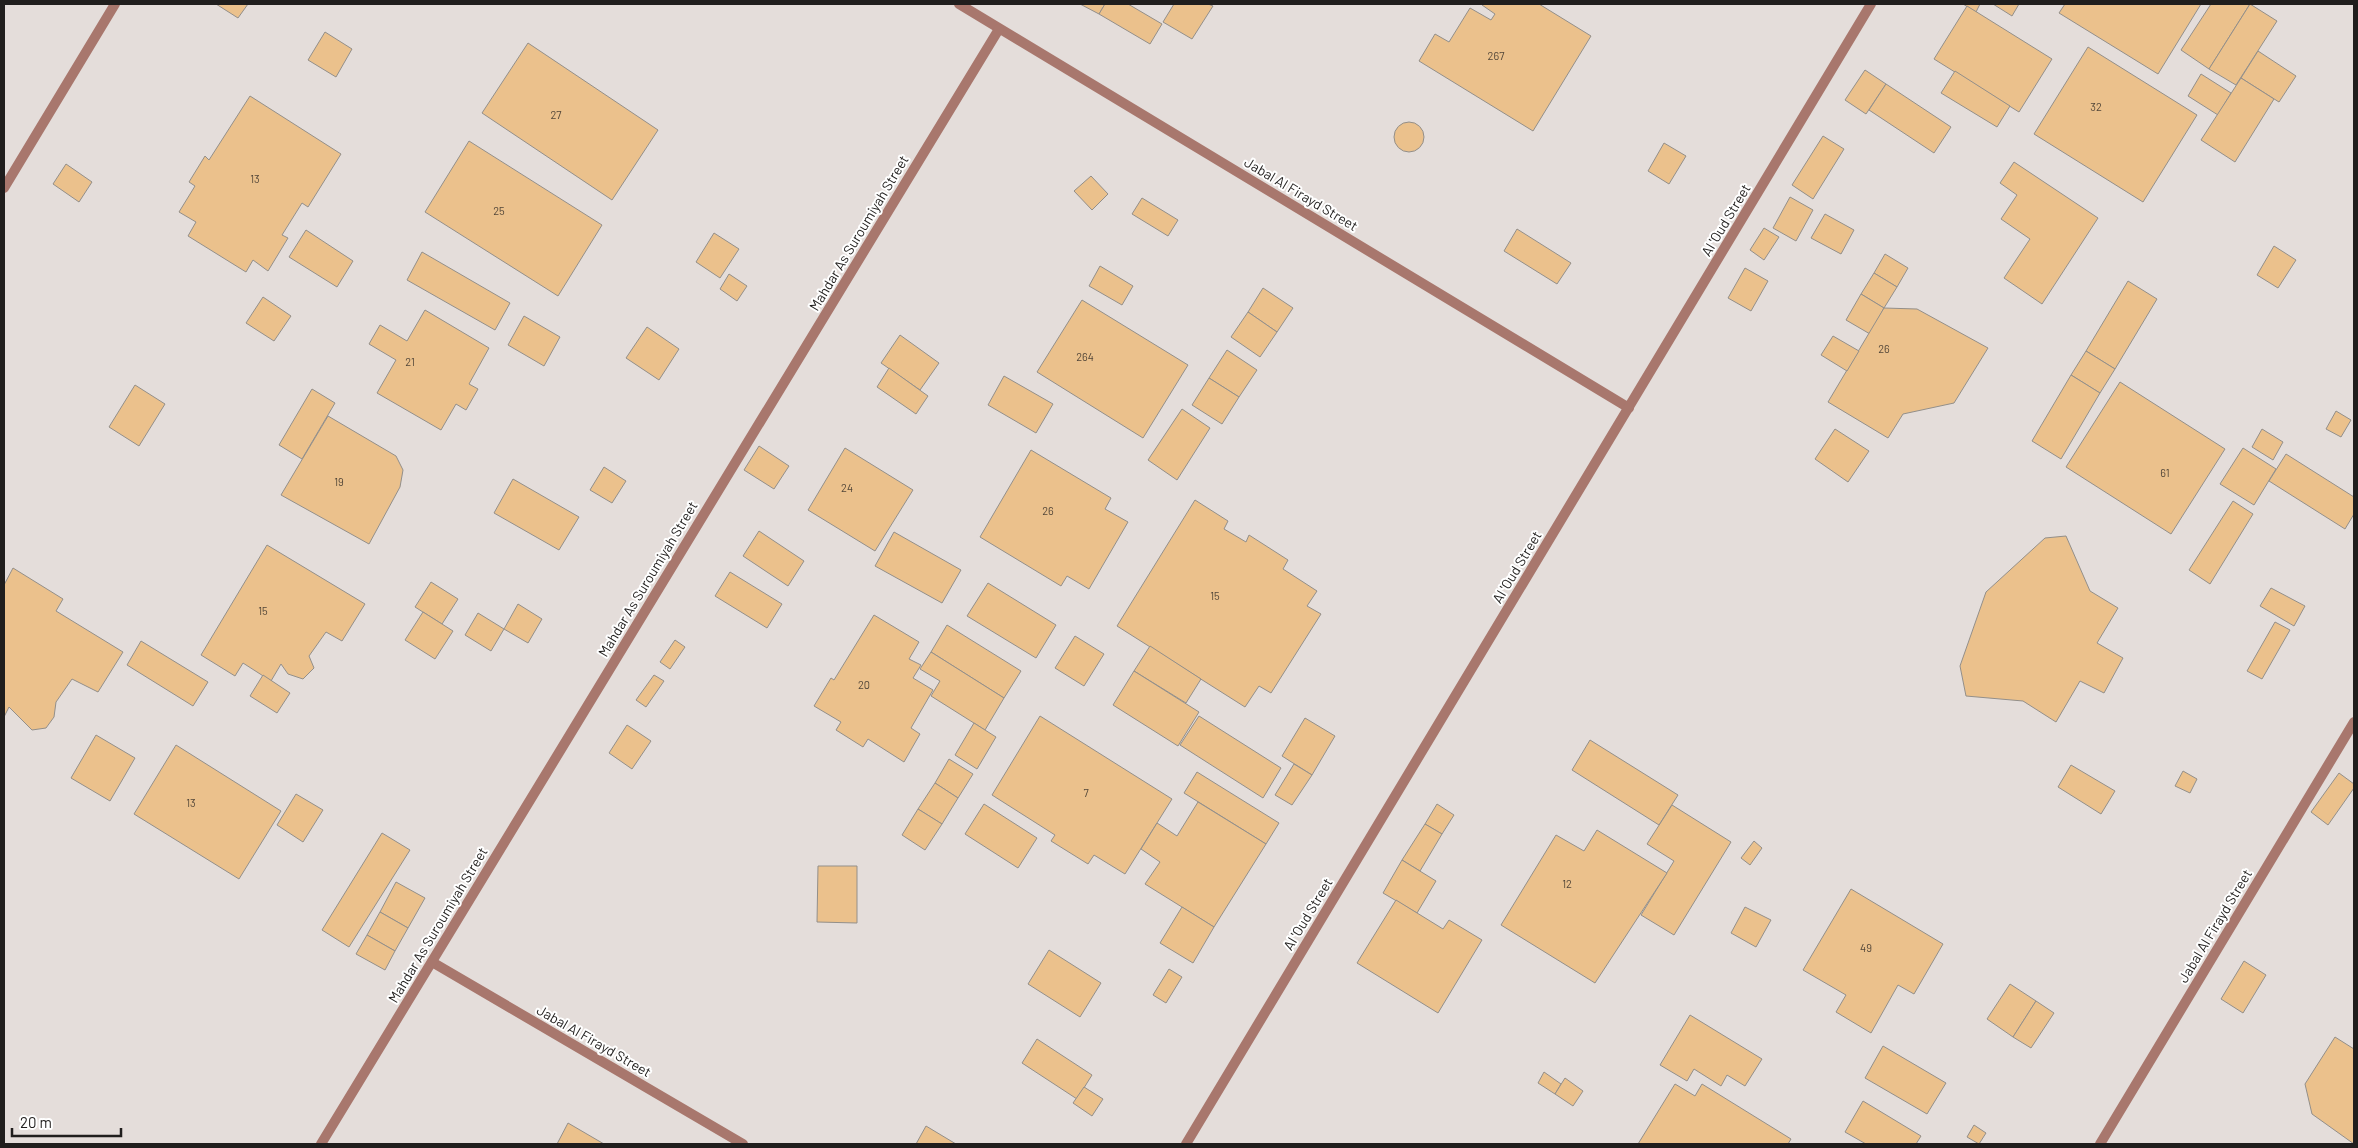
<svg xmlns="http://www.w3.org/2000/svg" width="2358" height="1148" viewBox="0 0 2358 1148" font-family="Barlow,sans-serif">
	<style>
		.building { fill: #ebc18c; stroke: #938f8a }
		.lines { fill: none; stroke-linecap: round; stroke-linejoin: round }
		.minor { stroke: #a8776d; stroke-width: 10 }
		.labels { text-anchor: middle; stroke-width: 4; stroke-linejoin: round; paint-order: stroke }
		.number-label { font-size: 11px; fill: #534739 }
		.street-label { font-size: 14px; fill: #201e1d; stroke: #fff }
	</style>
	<rect width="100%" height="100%" fill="#e4ddda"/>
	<g class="building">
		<path d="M216 4H248L238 18Z"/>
		<path d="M1080 4H1105L1099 14Z"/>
		<path d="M1105 4H1128L1162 24 1150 44 1099 14Z"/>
		<path d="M1174 4H1208L1213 6 1192 39 1163 22Z"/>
		<path d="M1483 4H1539L1591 36 1533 131 1419 61 1435 34 1449 42 1470 8 1491 20 1495 14 1482 5Z"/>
		<path d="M1963 4H1980L1976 12Z"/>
		<path d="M1993 4H2019L2012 16Z"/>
		<path d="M2065 4H2201L2158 74 2059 13Z"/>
		<path d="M2211 4H2250L2209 69 2181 50Z"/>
		<path d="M2250 4 2277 21 2236 85 2209 69Z"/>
		<path d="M1967 6 2052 59 2019 112 1934 59Z"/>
		<path d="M325 32 352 49 336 77 308 60Z"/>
		<path d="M528 43 658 130 612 200 482 113Z"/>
		<path d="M2088 47 2197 115 2143 202 2034 134Z"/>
		<path d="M2258 51 2296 76 2279 102 2241 78Z"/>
		<path d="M1865 70 1886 84 1866 114 1845 100Z"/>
		<path d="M1955 71 2010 106 1997 127 1941 93Z"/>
		<path d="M2201 74 2231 93 2218 115 2188 96Z"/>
		<path d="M2241 78 2274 99 2235 162 2201 140Z"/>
		<path d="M1886 84 1951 127 1934 153 1869 110Z"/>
		<path d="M250 96 341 154 308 207 302 203 282 235 288 238 268 271 253 260 246 272 188 236 196 222 179 212 195 186 189 182 205 156 209 160Z"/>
		<circle cx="1409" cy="137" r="15"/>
		<path d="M1823 136 1844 149 1813 199 1792 185Z"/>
		<path d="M469 141 602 225 558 296 425 212Z"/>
		<path d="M1664 143 1686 156 1669 184 1648 171Z"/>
		<path d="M2014 162 2098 218 2042 304 2004 278 2030 239 2001 219 2017 195 2000 183Z"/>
		<path d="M66 164 92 182 79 202 53 184Z"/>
		<path d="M1091 176 1108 194 1092 210 1074 191Z"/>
		<path d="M1790 197 1813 210 1796 241 1773 228Z"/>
		<path d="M1142 198 1178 220 1168 236 1132 214Z"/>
		<path d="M1825 214 1854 230 1841 254 1811 238Z"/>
		<path d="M1764 228 1779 237 1764 260 1750 250Z"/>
		<path d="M1517 229 1571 263 1557 284 1504 251Z"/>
		<path d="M306 230 353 261 337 287 289 257Z"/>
		<path d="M714 233 739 249 720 278 696 262Z"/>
		<path d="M2274 246 2296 260 2278 288 2257 275Z"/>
		<path d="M422 252 510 303 495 330 407 280Z"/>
		<path d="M1885 254 1908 268 1897 287 1874 273Z"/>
		<path d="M1100 266 1133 286 1122 305 1089 286Z"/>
		<path d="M1745 268 1768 281 1751 311 1728 298Z"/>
		<path d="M1874 273 1897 287 1884 308 1861 294Z"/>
		<path d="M729 274 747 286 737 301 720 289Z"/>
		<path d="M2128 281 2157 299 2115 369 2086 351Z"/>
		<path d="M1263 288 1293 308 1277 332 1248 312Z"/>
		<path d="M1861 294 1884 308 1870 334 1846 320Z"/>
		<path d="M263 297 291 316 274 341 246 323Z"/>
		<path d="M1082 300 1188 365 1143 438 1037 372Z"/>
		<path d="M1884 308 1917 309 1988 348 1954 403 1903 414 1888 438 1828 402Z"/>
		<path d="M425 310 489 348 469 384 478 389 466 410 456 404 441 430 377 393 396 360 369 344 380 325 407 341Z"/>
		<path d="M1248 312 1277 332 1260 357 1231 337Z"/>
		<path d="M524 316 560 337 544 366 508 345Z"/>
		<path d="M647 327 679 349 659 380 626 358Z"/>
		<path d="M900 335 939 363 920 390 881 363Z"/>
		<path d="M1833 336 1859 351 1847 371 1821 355Z"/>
		<path d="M1227 350 1257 370 1239 397 1209 378Z"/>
		<path d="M2086 351 2115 369 2100 393 2071 375Z"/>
		<path d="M889 368 928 396 916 414 877 387Z"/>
		<path d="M2071 375 2100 393 2061 459 2032 441Z"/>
		<path d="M1004 376 1053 404 1036 433 988 405Z"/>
		<path d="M1209 378 1239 397 1222 424 1192 405Z"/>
		<path d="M2120 382 2225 449 2171 534 2066 467Z"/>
		<path d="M135 385 165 404 139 446 109 427Z"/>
		<path d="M312 389 335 403 302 459 279 445Z"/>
		<path d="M1182 409 1210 428 1177 480 1148 460Z"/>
		<path d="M2336 411 2351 420 2341 437 2326 429Z"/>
		<path d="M328 416 396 456 403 470 400 487 369 544 281 495Z"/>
		<path d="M1835 429 1869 451 1848 482 1815 459Z"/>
		<path d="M2262 429 2283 442 2273 460 2252 447Z"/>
		<path d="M759 446 789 466 774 489 744 470Z"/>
		<path d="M845 448 913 490 875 551 808 510Z"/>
		<path d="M2243 448 2276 469 2254 505 2220 484Z"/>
		<path d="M1031 450 1111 498 1105 509 1128 522 1089 589 1067 576 1061 586 980 537Z"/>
		<path d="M2286 454 2354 497V514L2345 529 2269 481Z"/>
		<path d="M604 467 626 481 612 503 590 490Z"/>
		<path d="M513 479 579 517 559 550 494 513Z"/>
		<path d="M1195 500 1228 521 1224 529 1246 542 1249 535 1288 560 1283 569 1317 591 1307 606 1321 614 1271 693 1259 686 1245 707 1117 626Z"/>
		<path d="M2233 501 2253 514 2210 584 2189 570Z"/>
		<path d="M759 531 804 561 788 586 743 556Z"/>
		<path d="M894 532 961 570 942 603 875 566Z"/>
		<path d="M2066 536 2090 591 2118 608 2097 643 2123 658 2104 693 2080 681 2056 722 2023 701 1966 696 1960 666 1986 592 2045 538Z"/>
		<path d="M267 545 365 604 342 641 326 632 309 656 314 668 303 679 288 674 281 664 271 681 243 663 235 676 201 655Z"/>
		<path d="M13 568 63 599 56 611 123 652 98 692 72 679 56 702 54 717 46 728 32 730 9 707 4 717V585Z"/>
		<path d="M730 572 782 604 767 628 715 596Z"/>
		<path d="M431 582 458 599 442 624 415 607Z"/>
		<path d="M988 583 1056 625 1036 658 967 616Z"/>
		<path d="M2271 588 2305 606 2294 626 2260 606Z"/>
		<path d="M518 604 542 619 528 643 504 629Z"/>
		<path d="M423 612 453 631 435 659 405 640Z"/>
		<path d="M478 613 504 629 491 651 465 635Z"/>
		<path d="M874 615 919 642 909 659 921 665 913 678 933 690 911 728 920 734 904 762 868 739 863 747 836 730 841 722 814 706 831 678 834 680Z"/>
		<path d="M2275 622 2290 630 2262 679 2247 671Z"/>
		<path d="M947 625 1021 671 1004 698 931 652Z"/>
		<path d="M1075 636 1104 654 1084 686 1055 668Z"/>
		<path d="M675 640 685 647 670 669 660 662Z"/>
		<path d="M141 641 208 682 193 706 127 665Z"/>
		<path d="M1150 646 1201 679 1186 703 1134 671Z"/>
		<path d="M931 652 1004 698 985 730 931 696 940 681 920 669Z"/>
		<path d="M1134 671 1199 712 1178 746 1113 705Z"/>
		<path d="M263 675 290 693 277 713 250 696Z"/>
		<path d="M654 675 664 681 646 707 636 700Z"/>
		<path d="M1040 716 1172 799 1125 874 1094 855 1088 864 1051 841 1055 835 992 795Z"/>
		<path d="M1199 716 1281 768 1263 798 1180 745Z"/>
		<path d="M1305 718 1335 736 1312 775 1282 756Z"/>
		<path d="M974 723 996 737 977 769 955 755Z"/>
		<path d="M627 725 651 741 632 769 609 753Z"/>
		<path d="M96 735 135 758 110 801 71 778Z"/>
		<path d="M1590 740 1678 795 1659 825 1572 770Z"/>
		<path d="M176 745 281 811 239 879 134 814Z"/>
		<path d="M949 759 973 774 958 798 935 783Z"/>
		<path d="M1294 764 1312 775 1292 805 1275 795Z"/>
		<path d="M2071 765 2115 791 2101 814 2058 787Z"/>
		<path d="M2183 771 2197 779 2190 793 2175 786Z"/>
		<path d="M1197 772 1279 823 1266 844 1184 793Z"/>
		<path d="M2339 773 2354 784V788L2328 825 2311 812Z"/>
		<path d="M935 783 958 798 942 824 918 809Z"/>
		<path d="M296 794 323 810 303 842 277 825Z"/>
		<path d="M1198 802 1266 844 1214 927 1145 884 1160 862 1141 849 1157 823 1177 836Z"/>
		<path d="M984 804 1037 838 1018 868 965 834Z"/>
		<path d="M1437 804 1454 815 1442 834 1425 824Z"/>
		<path d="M1672 805 1731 842 1674 935 1641 915 1674 861 1647 844Z"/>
		<path d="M918 809 942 824 925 850 902 835Z"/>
		<path d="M1425 824 1442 834 1420 871 1402 860Z"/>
		<path d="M1597 830 1667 873 1595 983 1501 925 1556 835 1584 851Z"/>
		<path d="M382 833 410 850 349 947 322 930Z"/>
		<path d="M1754 841 1762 848 1750 865 1741 858Z"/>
		<path d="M1402 860 1436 881 1417 913 1383 893Z"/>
		<path d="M818 866H857V923L817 922Z"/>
		<path d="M396 882 425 898 408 928 380 912Z"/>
		<path d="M1851 889 1943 944 1914 994 1898 985 1871 1033 1836 1012 1846 995 1803 970Z"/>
		<path d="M1396 900 1443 929 1449 920 1482 940 1438 1013 1357 963Z"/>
		<path d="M1182 907 1214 927 1193 963 1160 943Z"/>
		<path d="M1745 907 1771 920 1756 947 1731 933Z"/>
		<path d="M380 912 408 928 395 951 367 935Z"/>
		<path d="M367 935 395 951 385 970 356 954Z"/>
		<path d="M1049 950 1101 983 1080 1017 1028 984Z"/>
		<path d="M2244 961 2266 975 2243 1013 2221 999Z"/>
		<path d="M1169 969 1182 977 1166 1003 1153 995Z"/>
		<path d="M2010 984 2036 1001 2013 1037 1987 1019Z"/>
		<path d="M2036 1001 2054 1013 2031 1048 2013 1037Z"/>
		<path d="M1690 1015 1762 1059 1745 1086 1727 1075 1721 1086 1694 1069 1687 1081 1660 1065Z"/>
		<path d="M2335 1037 2354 1049V1144L2312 1114 2305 1084Z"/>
		<path d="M1037 1039 1092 1075 1077 1099 1022 1063Z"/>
		<path d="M1883 1046 1946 1083 1927 1114 1865 1078Z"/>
		<path d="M1544 1072 1561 1084 1555 1094 1538 1083Z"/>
		<path d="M1565 1078 1583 1091 1573 1106 1555 1094Z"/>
		<path d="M1675 1084 1695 1096 1702 1084 1791 1139 1788 1144H1638Z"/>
		<path d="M1084 1087 1103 1099 1092 1116 1073 1103Z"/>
		<path d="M1863 1101 1921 1136 1916 1144H1866L1845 1132Z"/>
		<path d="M568 1123 604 1144H557Z"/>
		<path d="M1974 1125 1986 1133 1979 1144 1967 1137Z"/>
		<path d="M926 1126 956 1144H916Z"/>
	</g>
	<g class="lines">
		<g class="minor">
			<path d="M959 4 1629 408"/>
			<path d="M4 188 115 4"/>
			<path d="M432 962 743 1144"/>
			<path d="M321 1144 999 29"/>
			<path d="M1186 1144 1871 4"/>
			<path d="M2100 1144 2354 722"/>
		</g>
	</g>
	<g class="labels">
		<g class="number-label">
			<text x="1496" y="60">267</text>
			<text x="2096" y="111">32</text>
			<text x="556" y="119">27</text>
			<text x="255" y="183">13</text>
			<text x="499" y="215">25</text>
			<text x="1884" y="353">26</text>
			<text x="1085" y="361">264</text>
			<text x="410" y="366">21</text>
			<text x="2165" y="477">61</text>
			<text x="339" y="486">19</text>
			<text x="847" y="492">24</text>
			<text x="1048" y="515">26</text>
			<text x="1215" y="600">15</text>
			<text x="263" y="615">15</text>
			<text x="864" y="689">20</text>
			<text x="1086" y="797">7</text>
			<text x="191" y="807">13</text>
			<text x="1567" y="888">12</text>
			<text x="1866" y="952">49</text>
		</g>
		<g class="street-label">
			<text transform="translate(1301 194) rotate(31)" y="5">Jabal Al Firayd Street</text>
			<text transform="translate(1726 220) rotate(-59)" y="5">Al 'Oud Street</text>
			<text transform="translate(859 233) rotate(-59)" y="5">Mahdar As Suroumiyah Street</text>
			<text transform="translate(1517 567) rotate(-59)" y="5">Al 'Oud Street</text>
			<text transform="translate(648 579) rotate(-59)" y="5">Mahdar As Suroumiyah Street</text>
			<text transform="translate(1308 914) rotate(-59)" y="5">Al 'Oud Street</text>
			<text transform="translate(438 925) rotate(-59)" y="5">Mahdar As Suroumiyah Street</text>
			<text transform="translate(2215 926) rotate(-59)" y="5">Jabal Al Firayd Street</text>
			<text transform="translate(594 1041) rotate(30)" y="5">Jabal Al Firayd Street</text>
		</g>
	</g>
	<rect width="2358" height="1148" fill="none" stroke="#201e1d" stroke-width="10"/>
	<path d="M12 1128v8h109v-8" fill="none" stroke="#201e1d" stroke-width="2.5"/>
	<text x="20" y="1128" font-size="15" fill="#201e1d" stroke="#ffffff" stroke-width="4" paint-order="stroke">20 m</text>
</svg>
